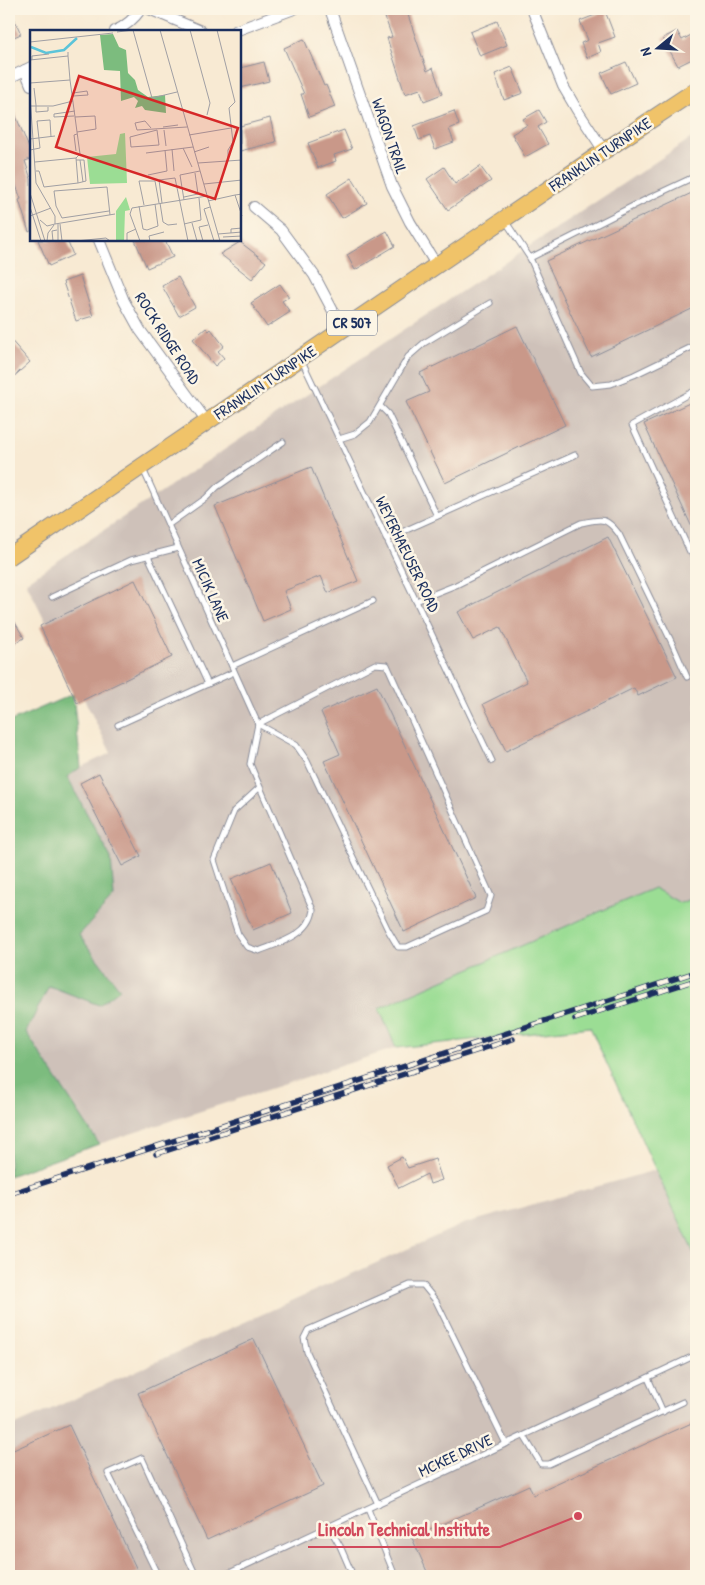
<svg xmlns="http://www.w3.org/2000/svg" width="705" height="1585" viewBox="0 0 705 1585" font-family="'Patrick Hand',sans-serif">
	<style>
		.industrial { fill: #cec1b9 }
		.green { fill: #9bdd94; stroke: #5b8679 }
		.forest { fill: #7cbc7e; stroke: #4c766e }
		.building { fill: #c99889 }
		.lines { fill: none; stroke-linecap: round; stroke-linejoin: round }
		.service-casing { stroke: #8a8c98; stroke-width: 7 }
		.minor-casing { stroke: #8a8c98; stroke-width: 12 }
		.primary-casing { stroke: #8a8c98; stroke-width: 18 }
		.service { stroke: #fff; stroke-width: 5 }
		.minor { stroke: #fff; stroke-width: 10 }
		.primary { stroke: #f0c369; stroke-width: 16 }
		.rail-casing { stroke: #1b2f5e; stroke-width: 5.5 }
		.rail { stroke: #fcf5e5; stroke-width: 4; stroke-dasharray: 11; stroke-linecap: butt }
		.labels { text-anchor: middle; stroke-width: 5; stroke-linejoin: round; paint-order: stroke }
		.shield { fill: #fcf5e5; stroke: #5e6a86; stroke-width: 1 }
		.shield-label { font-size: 15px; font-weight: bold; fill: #1b2f5e }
		.street-label { font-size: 16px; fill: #1b2f5e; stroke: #fcf5e5 }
		.inset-river { fill: none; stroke: #5cc4d9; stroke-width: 2.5 }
		.inset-road { fill: none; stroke: #a09fa4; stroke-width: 1 }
		.view { fill: #d62828; fill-opacity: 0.15; stroke: #d62828; stroke-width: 2.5 }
		.inset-edge { fill: none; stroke: #1b2f5e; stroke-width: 2.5 }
		.leader { fill: none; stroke: #d1495b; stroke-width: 2 }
		.callout-dot { fill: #d1495b; stroke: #fcf5e5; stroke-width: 2 }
		.callout-label { font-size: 18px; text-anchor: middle; font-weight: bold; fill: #d1495b; stroke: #fcf5e5; stroke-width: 5; stroke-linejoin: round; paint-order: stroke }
	</style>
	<rect width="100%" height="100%" fill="#fcf5e5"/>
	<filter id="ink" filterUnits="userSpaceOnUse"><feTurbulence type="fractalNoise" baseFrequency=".02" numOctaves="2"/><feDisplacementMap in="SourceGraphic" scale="10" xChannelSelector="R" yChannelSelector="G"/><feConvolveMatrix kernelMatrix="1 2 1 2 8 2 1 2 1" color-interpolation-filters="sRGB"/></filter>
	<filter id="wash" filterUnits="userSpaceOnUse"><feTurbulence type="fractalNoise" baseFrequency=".0096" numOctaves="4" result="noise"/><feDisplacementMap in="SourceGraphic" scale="20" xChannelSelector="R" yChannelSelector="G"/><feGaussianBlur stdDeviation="1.12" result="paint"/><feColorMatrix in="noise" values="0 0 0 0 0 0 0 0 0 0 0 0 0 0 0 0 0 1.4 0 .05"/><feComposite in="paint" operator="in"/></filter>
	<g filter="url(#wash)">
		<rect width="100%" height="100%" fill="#f8ead3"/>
		<g class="industrial">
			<path d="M696 135V897L379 1008 396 1048 99 1144 26 1032 49 985 99 1005 79 935 114 898 111 858 67 777 81 767 111 753 26 582Z"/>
			<path d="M656 1170 696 1258V1576H9V1428L463 1224Z"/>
		</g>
		<path class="green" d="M654 888 680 903 696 897V1258L590 1027 396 1048 379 1008Z"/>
		<path class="forest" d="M73 694 81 767 67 777 111 858 114 897 79 935 120 989 99 1005 49 986 26 1032 99 1144 9 1176V722Z"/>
		<g id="blocks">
			<g class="building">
				<path d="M9 9H10L21 34 9 39Z"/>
				<path d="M382 9H406L427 71 433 68 442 94 424 101 420 89 405 94 387 38 392 37Z"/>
				<path d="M605 11 615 37 598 43 601 52 587 58 581 43 588 40 580 21Z"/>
				<path d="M497 21 507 45 480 56 470 32Z"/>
				<path d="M677 31 682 40 693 34 696 41V57L678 66 663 38Z"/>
				<path d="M304 39 324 86 326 85 335 107 309 117 301 94H304L284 48Z"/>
				<path d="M264 62 269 81 240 88V68Z"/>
				<path d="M626 62 636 83 611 94 601 73Z"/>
				<path d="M512 67 523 93 504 100 495 74Z"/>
				<path d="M9 99 31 153V159L25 161 31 179V231L29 232 19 200 21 199 9 167Z"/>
				<path d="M539 110 546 122 538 127 548 144 525 157 512 134 527 125 523 119Z"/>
				<path d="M454 111 459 125 449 129 454 142 435 149 430 136 419 140 414 126Z"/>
				<path d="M270 118 276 142 240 151V126Z"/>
				<path d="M344 130 352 149 334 155 336 161 318 168 308 143Z"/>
				<path d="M480 166 491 181 448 210 427 179 444 167 455 184Z"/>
				<path d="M352 178 367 203 342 218 327 194Z"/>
				<path d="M696 191V307L591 357 546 261Z"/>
				<path d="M387 231 395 246 355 270 347 255Z"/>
				<path d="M38 240H67L73 255 49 266Z"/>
				<path d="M135 240H165L173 257 147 268Z"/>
				<path d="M240 242 266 262 252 279 220 254Z"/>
				<path d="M80 276 93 316 76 321 63 282Z"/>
				<path d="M178 277 195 307 179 316 162 286Z"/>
				<path d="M280 284 289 297 282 301 290 312 267 327 251 303Z"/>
				<path d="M517 326 565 425 445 483 406 402 429 392 420 373Z"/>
				<path d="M206 328 209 331 211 329 224 346 218 351 224 358 215 366 193 339Z"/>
				<path d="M9 338 30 362 9 381Z"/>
				<path d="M696 400V536L644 424Z"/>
				<path d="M311 467 358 581 328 593 321 576 284 591 291 609 263 621 215 506Z"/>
				<path d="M608 537 677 677 638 696 634 688 506 751 483 704 527 682 500 627 473 640 458 612Z"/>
				<path d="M135 580 172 657 77 703 40 626Z"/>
				<path d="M9 612 24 638 9 647Z"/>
				<path d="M377 686 476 898 404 932 324 761 340 754 321 712Z"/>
				<path d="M99 773 141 856 122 866 80 783Z"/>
				<path d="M271 862 292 913 253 930 231 879Z"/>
				<path d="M402 1157 408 1168 435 1159 442 1180 430 1184 427 1174 399 1188 387 1165Z"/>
				<path d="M254 1339 323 1486 207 1540 138 1393Z"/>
				<path d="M696 1421V1576H429L412 1538 529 1485 533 1495Z"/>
				<path d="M69 1425 138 1572 129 1576H9V1452Z"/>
			</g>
		</g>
	</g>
	<g filter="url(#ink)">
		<use href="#blocks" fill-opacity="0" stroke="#8a8c98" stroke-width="1"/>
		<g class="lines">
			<defs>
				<g id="service">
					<path d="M506 222 530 258 581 373 592 386 611 384 634 375 696 345"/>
					<path d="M530 258 649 198 696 176"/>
					<path d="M302 361 492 761"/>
					<path d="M696 390 632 425 690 552 696 556"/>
					<path d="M380 406 388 414 437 516"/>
					<path d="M339 439 355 434 370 422 408 357 424 343 490 303"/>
					<path d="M143 469 258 724"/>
					<path d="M168 525 206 498 217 487 283 442"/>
					<path d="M386 539 575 455"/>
					<path d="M148 556 208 684"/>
					<path d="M52 597 131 560 178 548"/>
					<path d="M416 601 456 585 581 523C602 519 605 516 619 534L672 643 687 677"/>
					<path d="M375 664 387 665 491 896 486 911 407 947H398L388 930 307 761 296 745 258 724Z"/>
					<path d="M232 666 373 601"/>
					<path d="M258 724 250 764 313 910C310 935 279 943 259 951L247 947 238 934 214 860 234 811 260 787"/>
					<path d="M118 725 234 672"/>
					<path d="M648 1378 663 1412"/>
					<path d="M524 1436 541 1464H549L683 1402"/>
					<path d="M378 1504 307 1352 304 1338 308 1330 410 1285H423L436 1301 506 1444"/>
					<path d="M368 1509 395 1576"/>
					<path d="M329 1527 340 1546 353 1576"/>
					<path d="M158 1576 108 1473 142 1458 196 1576"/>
					<path d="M223 1576 696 1355"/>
				</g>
				<g id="minor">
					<path d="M149 9 201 31"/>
					<path d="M330 9 392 186 410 222 437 266"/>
					<path d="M532 9 563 86 577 110 604 151"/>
					<path d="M115 31C126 26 134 19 141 9"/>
					<path d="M235 31 294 9"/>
					<path d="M25 70 31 85"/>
					<path d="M9 78 31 67"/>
					<path d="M254 207 281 230 314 275 343 330"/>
					<path d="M99 240 124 301 140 330 207 422"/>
				</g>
				<path id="primary" d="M9 557 604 151 696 90"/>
			</defs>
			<use href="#service" class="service-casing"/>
			<use href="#minor" class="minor-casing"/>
			<use href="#primary" class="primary-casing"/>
			<use href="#service" class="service"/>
			<use href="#minor" class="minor"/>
			<use href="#primary" class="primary"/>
			<defs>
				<g id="rail">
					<path d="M575 1019 696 980"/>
					<path d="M156 1154 513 1039"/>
					<path d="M9 1194 696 972"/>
				</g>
			</defs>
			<use href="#rail" class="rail-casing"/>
			<use href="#rail" class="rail"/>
		</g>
	</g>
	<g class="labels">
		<rect class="shield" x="327" y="310.5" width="50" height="25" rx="4"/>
		<g class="shield-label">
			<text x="352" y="328">CR 507</text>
		</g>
		<g class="street-label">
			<text transform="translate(390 136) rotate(71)" y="6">WAGON TRAIL</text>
			<text transform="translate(600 154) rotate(-34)" y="6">FRANKLIN TURNPIKE</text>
			<text transform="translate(168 338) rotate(57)" y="6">ROCK RIDGE ROAD</text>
			<text transform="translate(265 382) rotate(-34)" y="6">FRANKLIN TURNPIKE</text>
			<text transform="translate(408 554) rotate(64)" y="6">WEYERHAEUSER ROAD</text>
			<text transform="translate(211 590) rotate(66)" y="6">MICIK LANE</text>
			<text transform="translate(455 1455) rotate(-25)" y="6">MCKEE DRIVE</text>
		</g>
	</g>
	<g transform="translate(30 30)">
		<rect width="211" height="211" fill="#f8ead3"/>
		<path d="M95 103 97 153 60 154 57 127 86 124 90 104ZM96 167 100 180 95 181 94 211H86V181Z" fill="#9bdd94"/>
		<path d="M83 4 89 17 96 20 98 43 105 50 108 60 118 67 135 65 136 83 115 80 112 76 105 78 108 71 104 67 91 71 90 41 74 40 70 5Z" fill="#7cbc7e"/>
		<path class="inset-river" d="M1 17 16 23 34 20 47 8"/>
		<path class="inset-road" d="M103 0 122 68 147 62M130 0 190 211M154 0H170M160 0 180 73 177 85M187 0 205 72M87 2 103 0M0 12 83 3M38 26 40 50M0 30 38 26V22M2 30V26L19 24M0 53 40 50 50 124 46 128 5 132M4 58 6 75M43 63 57 61 58 65 43 66M0 66 6 153 25 186V194M6 75V82L18 81V77M1 76H23L43 71M44 86 24 87V84L45 81M45 87 65 86 66 99 47 102M133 97 148 95M121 98 115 91 105 93 107 100 157 97M127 100 129 115 101 117 100 107ZM134 100 136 116M159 105 201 98M0 109 25 106M203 112 199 78 205 72M153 118 162 137M142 119 144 141M0 120 10 118 7 91 20 90 21 107M46 121 44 105 47 104M164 122 179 117M116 123 163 117M46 130H54L56 151 48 153M50 130 53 152M198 131V120L203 112M168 133 212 130M6 141H9L14 157 48 153 46 128M118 145 137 141 135 120M174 154 212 150M0 163 15 211M212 164 205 165 212 186M154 167 168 164 165 143M154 170 150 145 170 141M178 171 205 165M130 173 133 192 138 195 147 194M132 173 129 150 145 148 158 211M114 175 109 151H125L129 173M109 176 113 199 117 200 128 196 125 174M0 177 11 211M180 177 174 179 184 211M79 181 32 188 26 176 24 161 77 157 80 185M0 186 21 178M10 190 17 196 25 194M162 193 167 211M25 194 85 184M28 194V211M30 194 32 211M154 194 171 190 169 168M201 203V199L212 198M188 204 212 202M193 207 212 206M17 211 18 203 24 195M23 211 22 201 27 200M46 211 76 208 80 211M97 211V203L106 199M110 211 100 184 102 178 177 166M120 211 119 206 134 202M173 211 169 197 178 195"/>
		<path class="view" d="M49 46 208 98 185 169 26 117Z"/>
		<rect width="211" height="211" class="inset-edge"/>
	</g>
	<path class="leader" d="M578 1516L500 1547H308"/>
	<circle class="callout-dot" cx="578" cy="1516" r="5"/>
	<g class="callout-label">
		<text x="404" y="1536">Lincoln Technical Institute</text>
	</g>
	<rect width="705" height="1585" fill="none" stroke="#fcf5e5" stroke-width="30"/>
	<g transform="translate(658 48) rotate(252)" stroke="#fcf5e5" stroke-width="4" paint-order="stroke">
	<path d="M0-4L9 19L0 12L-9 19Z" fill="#1b2f5e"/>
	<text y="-8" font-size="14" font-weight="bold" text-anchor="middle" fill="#1b2f5e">N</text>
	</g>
</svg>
